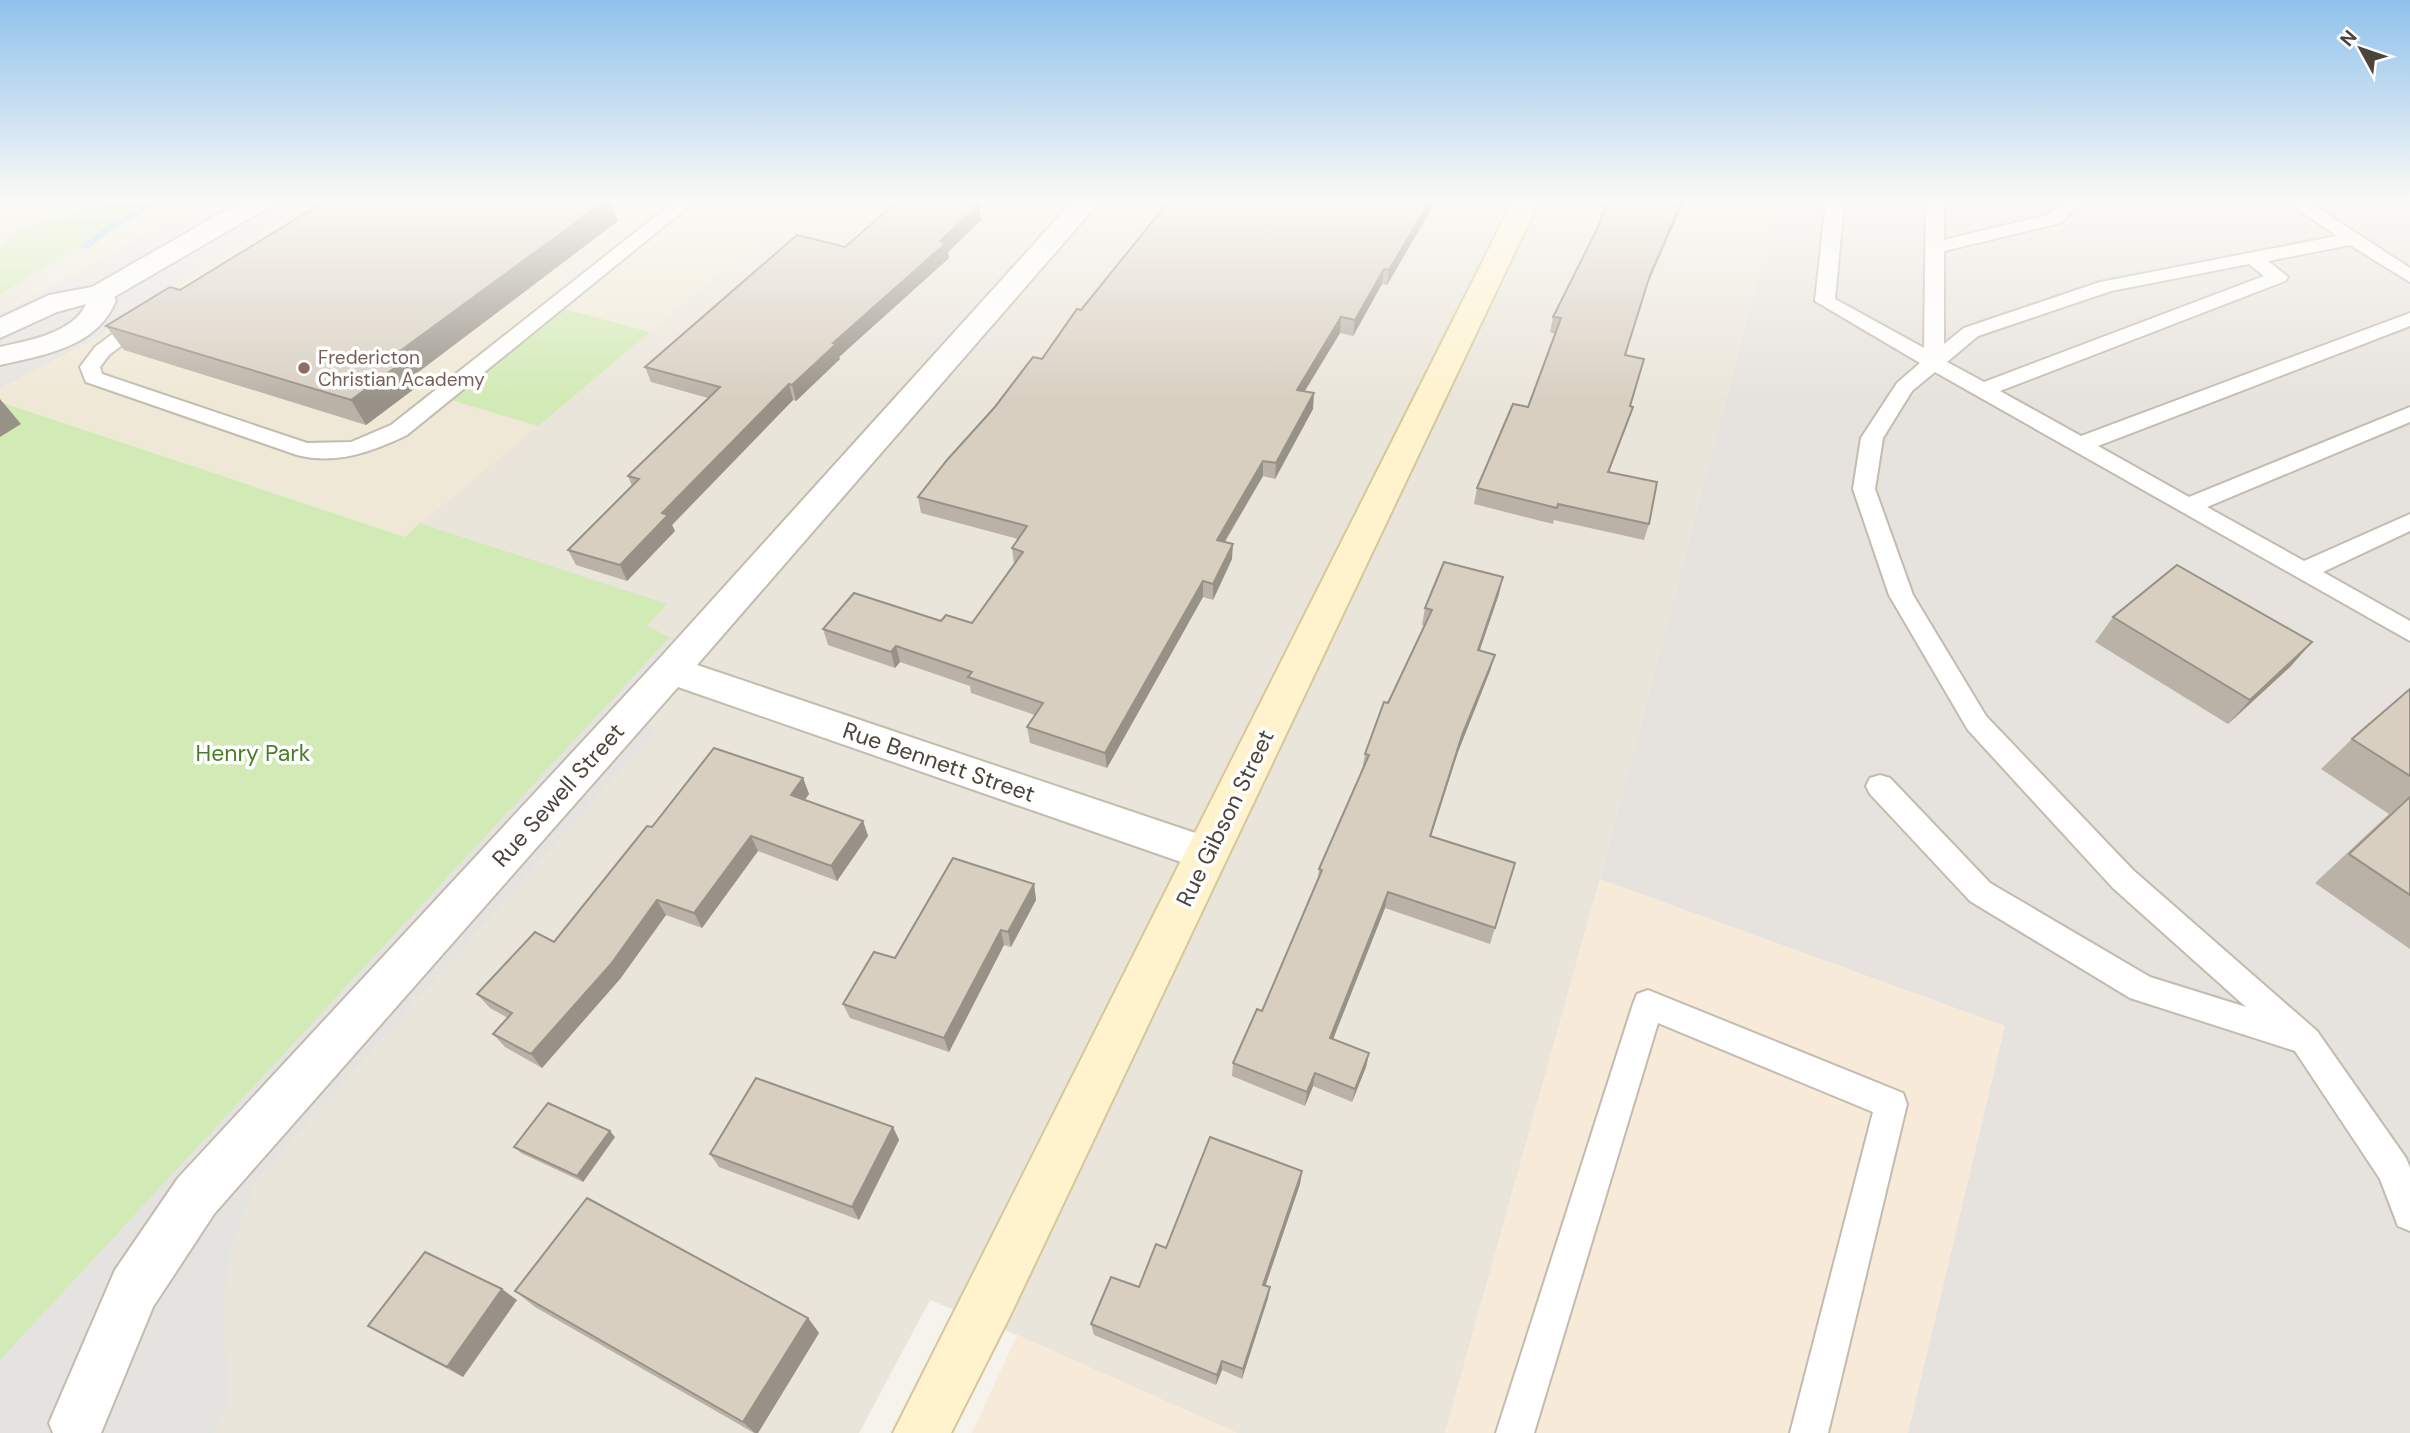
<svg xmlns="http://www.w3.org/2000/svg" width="2410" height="1433" viewBox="0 0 2410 1433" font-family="'DM Sans',sans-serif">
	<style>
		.residential { fill: #eae5da }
		.commercial { fill: #f7ead8 }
		.industrial { fill: #e6e2dd }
		.education { fill: #efe8d6 }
		.green { fill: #d2eab5 }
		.parking { fill: #e5e3e0 }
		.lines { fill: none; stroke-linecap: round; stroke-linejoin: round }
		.stream { fill: #a9d4f2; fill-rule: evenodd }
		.service-casing { stroke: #c2bbae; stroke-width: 4 }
		.minor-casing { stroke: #c2bbae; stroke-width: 4 }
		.secondary-casing { stroke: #d6c79b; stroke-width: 4 }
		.service { fill: #fff; fill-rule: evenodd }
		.minor { fill: #fff; fill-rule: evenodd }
		.secondary { fill: #fff3cd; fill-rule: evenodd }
		.wall { fill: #bab2a6 }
		.shaded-wall { fill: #979187 }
		.building { fill: #d8cfc1; stroke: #979187; stroke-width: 2 }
		.education-dot { fill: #8d6e63; stroke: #fff; stroke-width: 2.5 }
		.labels { text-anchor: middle; stroke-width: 7; stroke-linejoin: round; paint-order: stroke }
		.far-education-label { font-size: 19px; fill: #785e54; stroke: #fff; text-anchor: start }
		.park-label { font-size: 23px; fill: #4a7f2a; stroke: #fff }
		.street-label { font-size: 23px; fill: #4b4439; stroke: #fff }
	</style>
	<rect width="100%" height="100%" fill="#f6f3ec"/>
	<g class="residential">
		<path d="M0 201H159L105 231 0 312Z"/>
		<path d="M806 201H1778L1600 879 1445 1433H1237L1017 1335 930 1300 859 1433H86L134 1289 691 647 646 626 666 604 420 523Z"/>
	</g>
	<g class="commercial">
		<path d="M1600 879 2005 1026 1908 1433H1445Z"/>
		<path d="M1017 1335 1237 1433H972Z"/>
	</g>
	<path class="industrial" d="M1778 201H2410V1433H1908L2005 1026 1600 879Z"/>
	<path class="education" d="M159 201H806L405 537 0 403V312L105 231Z"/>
	<g class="green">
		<path d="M116 201H151L0 294V249L18 230Z"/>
		<path d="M554 306 650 332 538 426 441 397Z"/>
		<path d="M0 402 405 537 420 523 667 604 647 626 691 647 0 1433Z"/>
	</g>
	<g class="parking">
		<path d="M203 201H313L121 317 100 336 0 388V312L32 298Z"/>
		<path d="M669 638 691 647 635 710 656 730 255 1182 230 1252 223 1315 229 1400 213 1433H0V1360Z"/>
	</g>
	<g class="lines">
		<path class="stream" d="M153 201H164L108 233 88 249 80 247 102 229Z"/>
		<defs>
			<g id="service">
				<path d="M675 201H695L407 435C372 452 336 465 297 455L86 382 80 367 95 347 139 314 146 312 156 318 153 322 109 355 100 367 102 374 307 443 351 442 391 425Z"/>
				<path d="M1826 201H1844L1835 299 1924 348 1926 201H1944V240L2048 215 2065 201H2084L2060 223 1944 251V344L1964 328 2100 282 2337 236 2286 201H2307L2410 268V282L2350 245 2268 261 2288 277 2285 281 2000 391 2081 436 2410 313V326L2098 446 2189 497 2410 407V422L2207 507 2304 561 2410 514V531L2323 572 2410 621V641L1935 372 1912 391 1883 438 1875 489 1913 595 1986 716 2133 870 2317 1031 2406 1158 2410 1168V1231L2398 1226 2380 1179 2295 1051 2130 998 1970 901 1870 794 1866 786 1870 778 1880 775 1890 778 1990 883 2150 977 2246 1007 2113 888 1968 730 1889 595 1853 489 1861 438 1897 383 1920 363 1815 301ZM2249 264 2264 276 1984 382 1947 362 1978 336 2111 291Z"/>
				<path d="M1648 990 1903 1093 1907 1104 1828 1433H1790L1873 1112 1658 1023 1534 1433H1496L1633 1004 1637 994Z"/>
			</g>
			<g id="minor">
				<path d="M242 201H273L269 207 114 297 116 300C98 347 44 355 0 365V347C27 341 74 333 86 304L57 312 0 338V318L49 295 92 287Z"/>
				<path d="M1073 201H1100L697 665 1222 842 1228 854 1222 866 1207 871 678 687 214 1214 153 1307 101 1433H53L49 1423 115 1270 178 1178 658 660Z"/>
			</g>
			<path id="secondary" d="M1513 201H1539L1010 1316 951 1433H893Z"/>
		</defs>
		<use href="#service" class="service-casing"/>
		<use href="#minor" class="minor-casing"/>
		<use href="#secondary" class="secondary-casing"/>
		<use href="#service" class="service"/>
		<use href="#minor" class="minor"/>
		<use href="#secondary" class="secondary"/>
	</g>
	<g class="wall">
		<path d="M898 201H974L973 204 981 220 948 252 949 258 839 357 840 359 796 401 793 400 672 525 675 531 627 581 576 565 568 550 632 486 628 476 708 398 651 382 645 367 845 247Z"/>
		<path d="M1169 201H1436L1387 285 1382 284 1353 336 1340 333 1305 391 1313 409 1275 479 1263 476 1225 542 1232 559 1213 600 1203 597 1107 768 1030 743 1027 727 1035 715 971 693 970 686 900 662 895 668 828 645 823 629 941 621 972 623 1014 564 1012 548 1018 539 921 513 918 497 1042 359Z"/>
		<path d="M1607 201H1684L1645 290 1625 355 1630 406 1628 422 1609 472 1649 524 1644 540 1554 520 1553 524 1474 504 1477 488 1528 407 1555 334 1550 332 1553 317 1598 227Z"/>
		<path d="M1692 201H1721L1719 205Z"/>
		<path d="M618 221 413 376 418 386 366 425 124 350 106 326 180 290Z"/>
		<path d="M1499 594 1480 650 1495 655 1490 671 1458 752 1431 836 1515 863 1490 944 1385 908 1333 1039 1369 1053 1366 1067 1352 1102 1313 1086 1305 1106 1232 1076 1233 1063 1262 1011 1318 880 1319 869 1362 770 1365 754 1425 626 1422 625 1425 608Z"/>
		<path d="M2113 617 2312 642 2290 667 2228 724 2095 642Z"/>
		<path d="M2410 689V949L2315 883 2389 814 2321 769 2352 739Z"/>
		<path d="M803 778 809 794 805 800 863 821 868 836 837 881 758 851 702 928 666 915 620 979 542 1068 505 1047 493 1034 508 1018 490 1008 477 994 554 942Z"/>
		<path d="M1034 884 1036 900 1011 947 1004 945 949 1052 850 1018 843 1004 895 958Z"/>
		<path d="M893 1127 899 1140 859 1220 719 1167 710 1154Z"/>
		<path d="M615 1137 583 1182 521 1153 514 1147Z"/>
		<path d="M1302 1171 1300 1184 1265 1286 1270 1287 1268 1298 1242 1379 1222 1370 1216 1385 1094 1335 1091 1324 1139 1287 1166 1248Z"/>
		<path d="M515 1291 808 1318 819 1333 758 1433H754L535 1307Z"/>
		<path d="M517 1300 463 1377 385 1336 368 1326Z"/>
	</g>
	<g class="shaded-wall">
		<path d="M605 201H611L618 221 413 376 418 386 366 425 351 400 392 357Z"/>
		<path d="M1430 201H1436L1387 285 1389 270Z"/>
		<path d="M1682 201H1684L1645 290 1650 275Z"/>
		<path d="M979 205 981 220 948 252 949 258 839 357 840 359 796 401 792 385 833 343Z"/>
		<path d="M1384 269 1382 284 1353 336 1355 320Z"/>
		<path d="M1341 317 1340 333 1296 405 1297 390Z"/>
		<path d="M789 384 793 400 672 525 675 531 627 581 620 565 662 513Z"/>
		<path d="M1314 393 1313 409 1275 479 1276 463Z"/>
		<path d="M0 399 21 424 0 437Z"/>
		<path d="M1633 407 1628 422 1603 488 1608 472Z"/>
		<path d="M1263 461V476L1216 556 1217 540Z"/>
		<path d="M1233 544 1232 559 1213 600V584Z"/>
		<path d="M1503 577 1499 594 1474 666 1478 650Z"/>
		<path d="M1203 581V597L1107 768 1105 753Z"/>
		<path d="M2312 642 2290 667 2228 724 2250 700Z"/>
		<path d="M896 646 900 662 895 668 891 652Z"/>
		<path d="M1495 655 1490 671 1458 752 1426 852 1430 836 1462 735Z"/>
		<path d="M803 778 809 794 797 810 791 795Z"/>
		<path d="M863 821 868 836 837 881 831 866Z"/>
		<path d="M751 836 758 851 702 928 694 913Z"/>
		<path d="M1034 884 1036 900 1011 947 1008 932Z"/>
		<path d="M1388 892 1385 908 1328 1052 1330 1038Z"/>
		<path d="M657 900 666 915 620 979 542 1068 531 1054Z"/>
		<path d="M1001 930 1004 945 949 1052 944 1038Z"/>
		<path d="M1369 1053 1366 1067 1352 1102 1355 1089Z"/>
		<path d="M1315 1073 1313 1086 1305 1106 1307 1092Z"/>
		<path d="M893 1127 899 1140 859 1220 852 1207Z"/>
		<path d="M610 1131 615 1137 583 1182 577 1176Z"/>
		<path d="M1302 1171 1300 1184 1262 1296 1263 1285Z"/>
		<path d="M1270 1287 1268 1298 1242 1379 1243 1369Z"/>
		<path d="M502 1289 517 1300 463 1377 447 1367Z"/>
		<path d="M808 1318 819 1333 758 1433H755L743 1422Z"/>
		<path d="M1222 1361V1370L1216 1385 1217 1375Z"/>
	</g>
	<g class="building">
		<path d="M325 201H605L392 357 404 361 351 400 106 326 170 287 180 290Z"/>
		<path d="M898 201H961L979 205 940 241 946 243 833 343 836 344 792 385 789 384 662 513 668 515 620 565 568 550 639 479 628 476 720 387 645 367 797 235 845 247Z"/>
		<path d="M1169 201H1430L1389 270 1384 269 1355 320 1341 317 1297 390 1314 393 1276 463 1263 461 1217 540 1233 544 1213 584 1203 581 1105 753 1027 727 1043 703 968 677 972 672 896 646 891 652 823 629 854 593 941 621 946 615 972 623 1023 552 1012 548 1027 526 918 497 947 460 994 408 1033 357 1042 359 1077 309 1081 310Z"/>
		<path d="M1607 201H1682L1650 275 1625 355 1644 359 1630 406 1633 407 1608 472 1657 482 1649 524 1558 504 1557 508 1477 488 1513 404 1528 407 1561 318 1553 317 1598 227Z"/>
		<path d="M1444 562 1503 577 1478 650 1495 655 1462 735 1430 836 1515 863 1495 928 1388 892 1330 1038 1369 1053 1355 1089 1315 1073 1307 1092 1233 1063 1257 1009 1262 1011 1322 870 1319 869 1369 755 1365 754 1384 702 1388 703 1432 610 1425 608Z"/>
		<path d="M2177 565 2312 642 2250 700 2113 617Z"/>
		<path d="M2410 689V776L2352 739Z"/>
		<path d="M714 748 803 778 791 795 863 821 831 866 751 836 694 913 657 900 611 964 531 1054 493 1034 512 1013 477 994 535 932 554 942 647 826 652 827Z"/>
		<path d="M2410 797V895L2349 854Z"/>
		<path d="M953 858 1034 884 1008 932 1001 930 944 1038 843 1004 874 952 895 958Z"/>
		<path d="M756 1078 893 1127 852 1207 710 1154Z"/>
		<path d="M548 1103 610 1131 577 1176 514 1147Z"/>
		<path d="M1210 1137 1302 1171 1263 1285 1270 1287 1243 1369 1222 1361 1217 1375 1091 1324 1111 1277 1139 1287 1156 1244 1166 1248Z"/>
		<path d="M587 1198 808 1318 743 1422 515 1291Z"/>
		<path d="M425 1252 502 1289 447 1367 368 1326Z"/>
	</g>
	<linearGradient id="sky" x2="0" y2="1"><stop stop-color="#8fc1ec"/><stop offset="0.5" stop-color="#fbfaf6"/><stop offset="1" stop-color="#fbfaf6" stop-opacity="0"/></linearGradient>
	<rect width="2410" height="401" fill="url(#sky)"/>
	<circle class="education-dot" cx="304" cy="368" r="7"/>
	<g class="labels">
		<g class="far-education-label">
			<text x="318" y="364">Fredericton<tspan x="318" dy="22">Christian Academy</tspan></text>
		</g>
		<g class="park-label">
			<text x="253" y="761">Henry Park</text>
		</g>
		<g class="street-label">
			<text transform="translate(939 762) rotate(19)" y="8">Rue Bennett Street</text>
			<text transform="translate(558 795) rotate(-48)" y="8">Rue Sewell Street</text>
			<text transform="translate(1225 818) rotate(-64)" y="8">Rue Gibson Street</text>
		</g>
	</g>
	<g transform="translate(2361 49) rotate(310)" stroke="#ffffff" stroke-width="5" paint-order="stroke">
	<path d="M0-5L12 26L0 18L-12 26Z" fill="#4b4439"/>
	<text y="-10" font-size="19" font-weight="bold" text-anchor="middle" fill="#4b4439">N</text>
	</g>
</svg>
